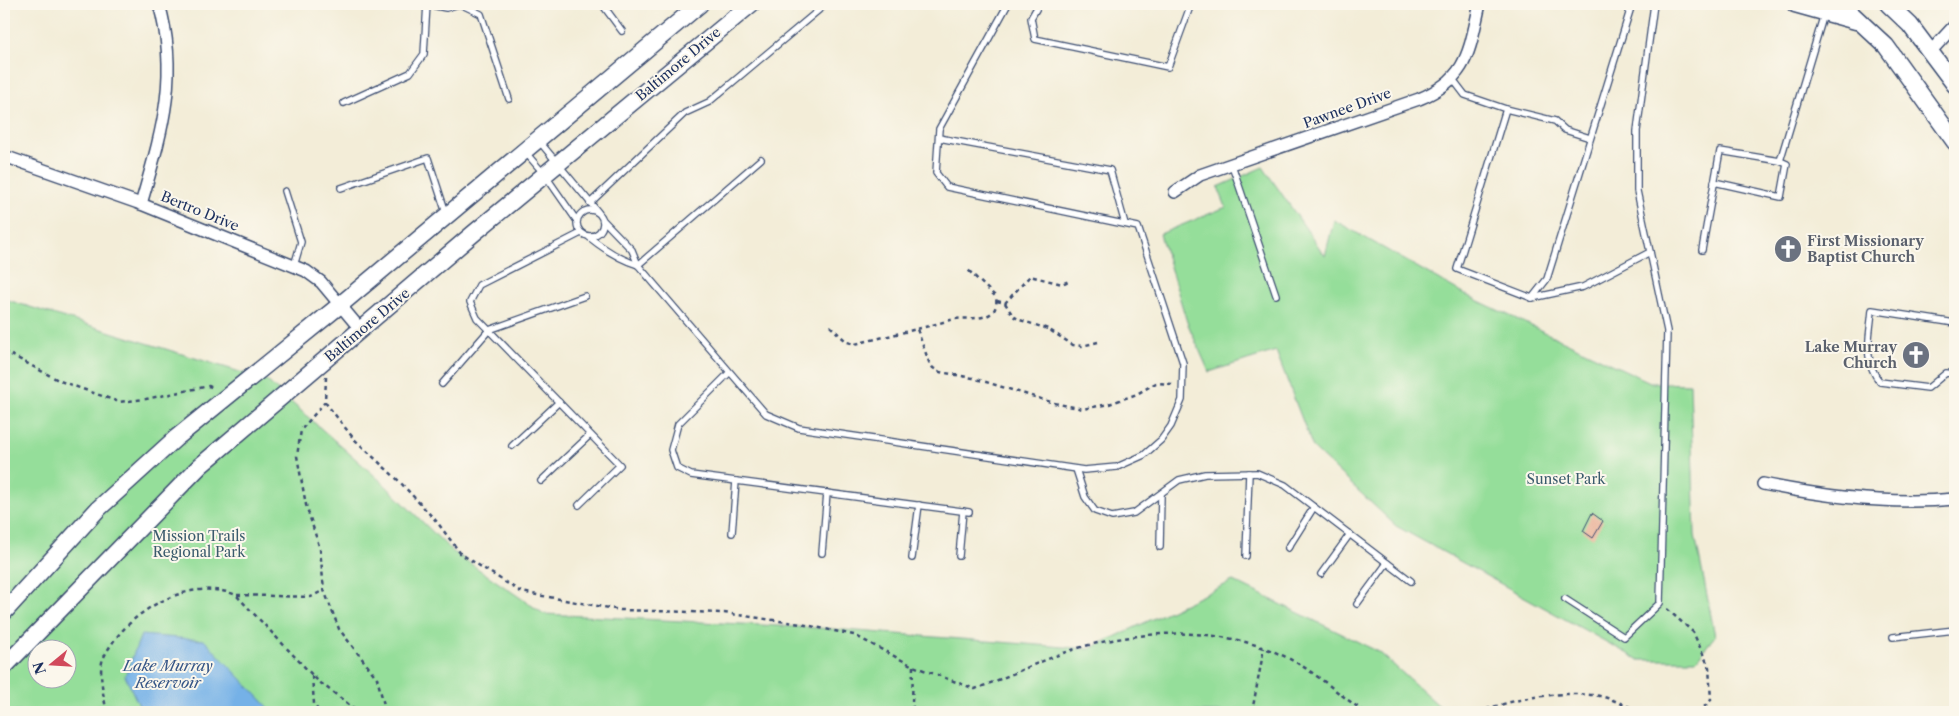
<svg xmlns="http://www.w3.org/2000/svg" width="1959" height="716" viewBox="0 0 1959 716" font-family="'Libre Caslon Text',serif">
	<style>
		.green { fill: #95de9a; stroke: #58867c; fill-rule: evenodd }
		.water { fill: #74b1e7; stroke: #4870a2 }
		.building { fill: #eab299 }
		.lines { fill: none; stroke-linecap: round; stroke-linejoin: round }
		.lane-casing { stroke: #3b4c70; stroke-width: 8 }
		.street-casing { stroke: #3b4c70; stroke-width: 14 }
		.secondary-casing { stroke: #3b4c70; stroke-width: 19 }
		.path { stroke: #3b4c70; stroke-width: 2.5; stroke-dasharray: 4 4; stroke-linecap: butt }
		.lane { stroke: #fff; stroke-width: 5.5 }
		.street { stroke: #fff; stroke-width: 11 }
		.secondary { stroke: #fff; stroke-width: 16 }
		.labels { text-anchor: middle; stroke-width: 4; stroke-linejoin: round; paint-order: stroke }
		.street-label { font-size: 14px; fill: #1b2f5e; stroke: #fbf7ec }
		.worship-label { font-size: 14px; font-weight: bold; fill: #5b616d; stroke: #fbf7ec; text-anchor: start }
		.park-label { font-size: 14px; fill: #3a5b6d; stroke: #fbf7ec }
		.water-label { font-size: 15px; font-style: italic; fill: #365687; stroke: #fbf7ec }
	</style>
	<rect width="100%" height="100%" fill="#fbf7ec"/>
	<filter id="ink" filterUnits="userSpaceOnUse"><feTurbulence type="fractalNoise" baseFrequency=".02" numOctaves="2"/><feDisplacementMap in="SourceGraphic" scale="10" xChannelSelector="R" yChannelSelector="G"/><feConvolveMatrix kernelMatrix="1 2 1 2 8 2 1 2 1" color-interpolation-filters="sRGB"/></filter>
	<filter id="wash" filterUnits="userSpaceOnUse"><feTurbulence type="fractalNoise" baseFrequency=".0096" numOctaves="4" result="noise"/><feDisplacementMap in="SourceGraphic" scale="20" xChannelSelector="R" yChannelSelector="G"/><feGaussianBlur stdDeviation="1.12" result="paint"/><feColorMatrix in="noise" values="0 0 0 0 0 0 0 0 0 0 0 0 0 0 0 0 0 1.4 0 .05"/><feComposite in="paint" operator="in"/></filter>
	<g filter="url(#wash)">
		<rect width="100%" height="100%" fill="#f3edd8"/>
		<g class="green">
			<path d="M1263 167 1325 256 1334 220 1468 296 1652 383 1690 384 1695 535 1715 636 1696 660H1639L1396 526 1313 448 1276 351 1209 372 1187 322 1160 234 1226 207 1218 187Z"/>
			<path d="M4 299 266 380 384 484 452 551 544 614 819 628 1089 649 1233 581 1379 652 1446 712H4ZM38 648H68V678H38Z"/>
		</g>
		<path class="water" d="M141 635 204 640 273 712H142L125 676Z"/>
		<g id="blocks">
			<path class="building" d="M1592 513 1603 521 1593 538 1583 531Z"/>
		</g>
	</g>
	<g filter="url(#ink)">
		<use href="#blocks" fill-opacity="0" stroke="#3b4c70" stroke-width="1"/>
		<g class="lines">
			<defs>
				<g id="lane">
					<path d="M426 4 446 8 459 4"/>
					<path d="M460 4 481 14 509 99"/>
					<path d="M602 4 622 31"/>
					<path d="M1039 4 1031 18 1035 39 1168 67 1191 4"/>
					<path d="M1452 78 1465 95 1506 109 1457 269 1532 298 1547 279 1632 4"/>
					<path d="M344 103 410 73 424 54 427 4"/>
					<path d="M1506 109 1555 121 1565 130 1590 138"/>
					<path d="M939 138 1110 170 1125 224"/>
					<path d="M539 141 598 212"/>
					<path d="M526 153 545 175 577 221"/>
					<path d="M1232 165 1276 295"/>
					<path d="M1714 182 1781 197 1787 164 1780 161"/>
					<path d="M341 188 428 158 446 213"/>
					<path d="M285 191 301 242 294 266"/>
					<path d="M590 203 685 113 709 102 826 4"/>
					<circle cx="590" cy="223" r="13"/>
					<path d="M603 220 632 250 638 265 766 414 799 428 1084 470 1117 467 1144 455 1161 440 1171 426 1182 400 1183 363 1138 227 947 187 936 173 939 129 1008 4"/>
					<path d="M589 237C605 250 619 259 638 265"/>
					<path d="M1702 250 1720 151 1780 161 1824 14"/>
					<path d="M638 265 761 159"/>
					<path d="M1532 298 1583 287 1650 252"/>
					<path d="M1955 323 1872 310C1870 337 1862 360 1880 382L1928 388 1946 373 1955 374"/>
					<path d="M729 373 678 424 671 450 677 468 691 475 969 512"/>
					<path d="M442 384 489 330 585 296"/>
					<path d="M512 446 559 402"/>
					<path d="M1076 469 1085 497 1095 511 1112 517 1134 513 1179 480 1205 474 1257 473 1285 485 1411 581"/>
					<path d="M541 481 590 435"/>
					<path d="M579 505 620 465 477 318 470 302 479 285 581 233"/>
					<path d="M732 533 736 481"/>
					<path d="M1160 547 1161 494"/>
					<path d="M1288 548 1314 507"/>
					<path d="M822 553 827 493"/>
					<path d="M959 556 963 511"/>
					<path d="M1246 556 1249 473"/>
					<path d="M912 558 919 505"/>
					<path d="M1321 574 1350 534"/>
					<path d="M1565 599 1624 637 1660 603 1667 331 1637 191V131L1654 4"/>
					<path d="M1357 604 1387 563"/>
					<path d="M1893 637 1955 630"/>
				</g>
				<g id="street">
					<path d="M1931 51 1955 25"/>
					<path d="M4 156 141 204 306 271 321 282 361 330"/>
					<path d="M1175 192 1200 175 1419 99C1469 78 1469 50 1480 4"/>
					<path d="M141 204C161 134 180 77 159 4"/>
					<path d="M1763 484C1826 497 1891 505 1955 499"/>
				</g>
				<g id="secondary">
					<path d="M1795 4 1856 21"/>
					<path d="M1841 4 1886 46 1955 142"/>
					<path d="M1888 4 1910 25 1955 85"/>
					<path d="M4 612 98 509 176 438 340 305 700 4"/>
					<path d="M4 667 200 466 474 233 751 4"/>
				</g>
			</defs>
			<use href="#lane" class="lane-casing"/>
			<use href="#street" class="street-casing"/>
			<use href="#secondary" class="secondary-casing"/>
			<g class="path">
				<path d="M997 301 1005 303 1030 276 1062 284 1071 280"/>
				<path d="M1005 303 1013 316 1020 320 1048 329 1073 345 1082 346 1098 342"/>
				<path d="M830 326 847 342 855 344 917 329 929 362 933 368 940 372 973 378 1054 403 1083 409 1109 404 1137 394 1156 383 1174 384"/>
				<path d="M917 329C930 326 942 322 955 319 970 317 1000 323 996 297L967 269"/>
				<path d="M4 351 60 381 119 402 146 399 209 386 213 388"/>
				<path d="M326 377 325 402 301 430 297 456 306 505 320 549 324 590 339 629 377 678 384 705 381 712"/>
				<path d="M325 402 354 439 399 481 437 522 461 554 521 592 620 610 724 613 801 624 854 635 913 666 975 689C1013 675 1051 655 1089 645 1158 628 1234 627 1297 663 1321 677 1342 697 1365 712"/>
				<path d="M237 595 311 597 324 590"/>
				<path d="M1667 609 1693 632 1709 667 1711 700 1699 712"/>
				<path d="M913 666 912 704 914 712"/>
				<path d="M312 676 314 704 319 712"/>
				<path d="M107 712C104 700 98 671 103 659 124 614 186 575 236 595L318 681 359 712"/>
				<path d="M1252 712 1264 648"/>
				<path d="M1479 712C1513 699 1555 691 1592 695 1611 696 1628 709 1647 712"/>
			</g>
			<use href="#lane" class="lane"/>
			<use href="#street" class="street"/>
			<use href="#secondary" class="secondary"/>
		</g>
	</g>
	<defs>
		<symbol id="church-disc" viewBox="-11 -11 22 22"><circle r="9.5" fill="#6b7280" stroke="#fbf7ec"/><path d="M-1.2-6h2.4v3.5h3.3v2.4h-3.3V6h-2.4V-.1h-3.3v-2.4h3.3Z" fill="#fff"/></symbol>
	</defs>
	<g fill-rule="evenodd">
		<use href="#church-disc" x="1772" y="233" width="32" height="32"/>
		<use href="#church-disc" x="1900" y="339" width="32" height="32"/>
	</g>
	<g class="labels">
		<g class="street-label">
			<text transform="translate(678 64) rotate(-40)" y="5">Baltimore Drive</text>
			<text transform="translate(1347 108) rotate(-20)" y="5">Pawnee Drive</text>
			<text transform="translate(200 211) rotate(22)" y="5">Bertro Drive</text>
			<text transform="translate(367 325) rotate(-40)" y="5">Baltimore Drive</text>
		</g>
		<g class="worship-label">
			<text x="1807" y="246">First Missionary<tspan x="1807" dy="16">Baptist Church</tspan></text>
			<text x="1897" y="352" text-anchor="end">Lake Murray<tspan x="1897" dy="16">Church</tspan></text>
		</g>
		<g class="park-label">
			<text x="1566" y="484">Sunset Park</text>
			<text x="199" y="541">Mission Trails<tspan x="199" dy="16">Regional Park</tspan></text>
		</g>
		<g class="water-label">
			<text x="168" y="671">Lake Murray<tspan x="168" dy="17">Reservoir</tspan></text>
		</g>
	</g>
	<rect width="1959" height="716" fill="none" stroke="#fbf7ec" stroke-width="20"/>
	<g transform="translate(52 664) rotate(252)"><circle r="24" fill="#fbf7ec" stroke="#a1a7b3"/>
	<path d="M0-4L9 19L0 12L-9 19Z" fill="#d1495b"/>
	<text y="-8" font-size="14" font-weight="bold" text-anchor="middle" fill="#1b2f5e">N</text>
	</g>
</svg>
